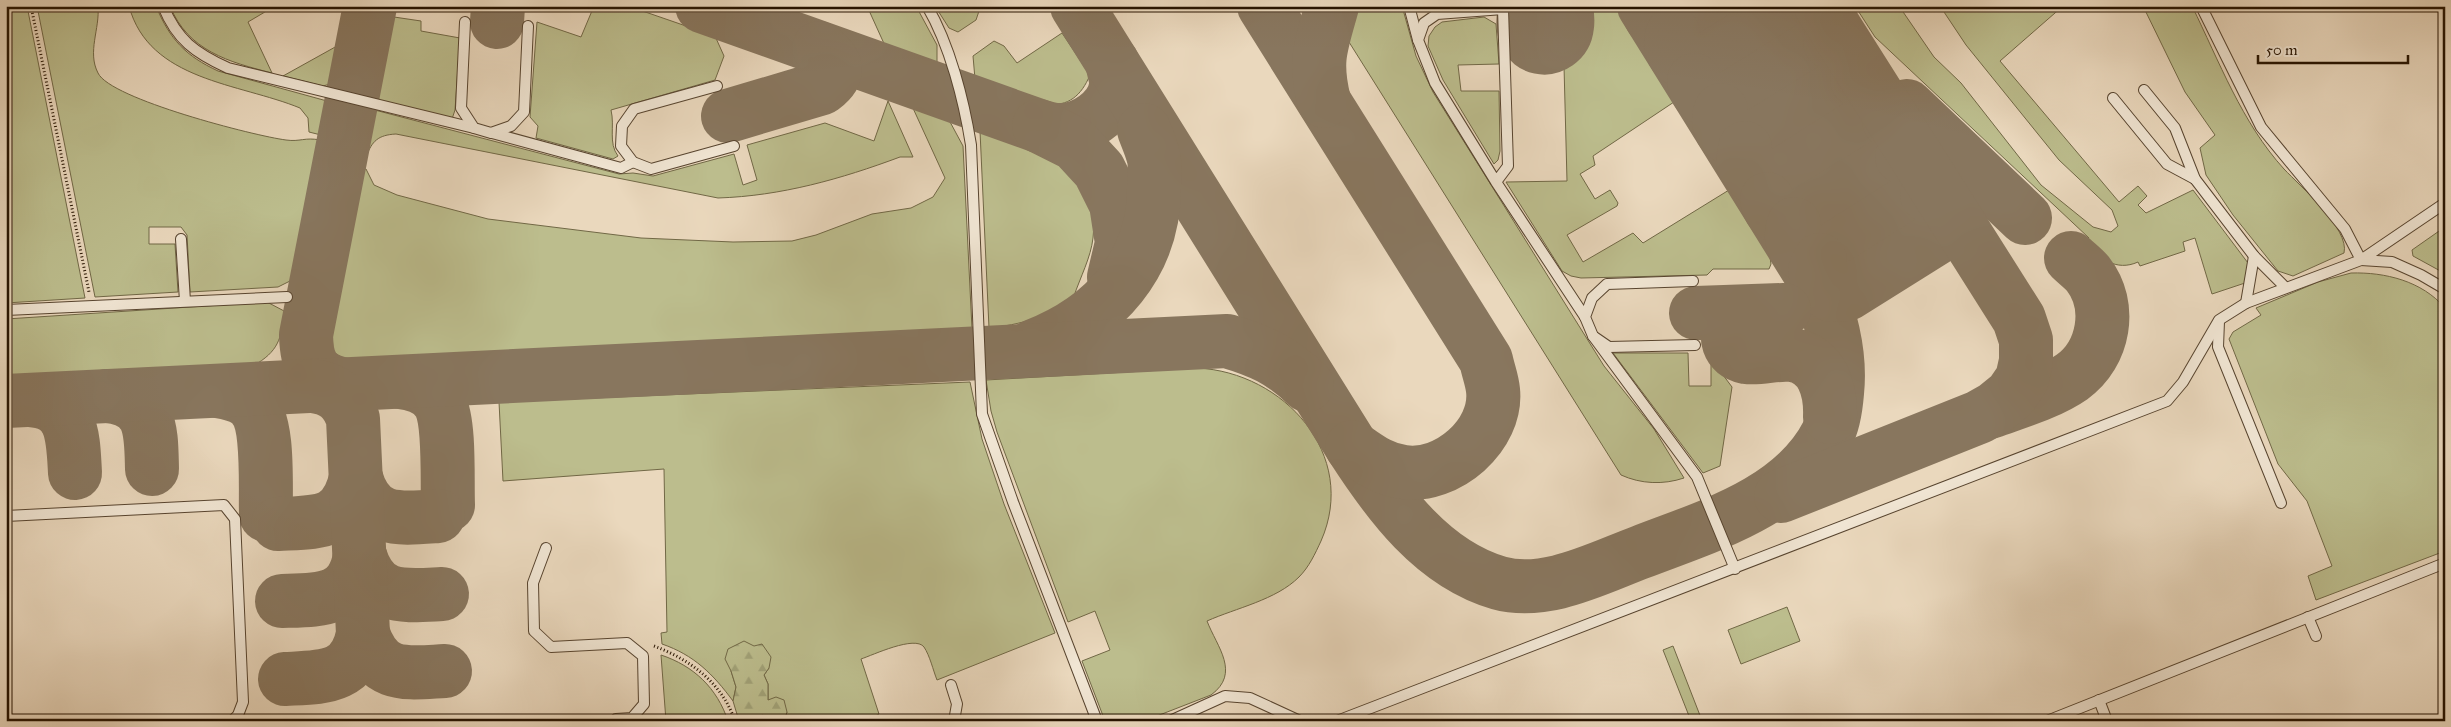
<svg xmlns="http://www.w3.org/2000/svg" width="2451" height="727" viewBox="0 0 2451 727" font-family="'IM FELL Great Primer',serif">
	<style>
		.green { fill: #bcbd8d; stroke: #716846 }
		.forest { fill: url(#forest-firs); stroke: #716846 }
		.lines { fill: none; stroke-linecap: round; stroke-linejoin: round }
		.taxiway { stroke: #88765e; stroke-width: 54 }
		.service-casing { stroke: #57442f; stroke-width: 12 }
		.path { stroke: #261300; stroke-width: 3; stroke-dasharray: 1 2.5; stroke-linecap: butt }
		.service { stroke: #f1e6d4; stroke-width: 10 }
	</style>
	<defs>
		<pattern id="forest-firs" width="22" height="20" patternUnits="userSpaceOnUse" patternTransform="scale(1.25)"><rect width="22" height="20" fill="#bcbd8d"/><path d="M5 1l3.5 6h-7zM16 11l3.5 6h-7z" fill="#a1a278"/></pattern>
	</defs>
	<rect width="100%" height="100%" fill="#ead8bd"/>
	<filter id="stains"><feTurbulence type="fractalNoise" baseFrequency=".004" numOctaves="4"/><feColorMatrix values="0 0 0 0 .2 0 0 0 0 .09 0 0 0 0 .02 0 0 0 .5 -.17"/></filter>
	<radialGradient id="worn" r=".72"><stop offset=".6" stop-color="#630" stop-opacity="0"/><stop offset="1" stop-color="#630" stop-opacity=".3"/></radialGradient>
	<g class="green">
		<path d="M6 6H27L85 298 6 303Z"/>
		<path d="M37 6H98C100 29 87 52 98 73 110 99 255 136 286 140 300 142 305 137 320 140L292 280 278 287 190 292 187 235 181 227H149V244H175L178 292 95 297Z"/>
		<path d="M129 6H156C170 40 186 56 218 71L327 101 321 135 309 132 308 118 300 108C239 83 149 81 129 6Z"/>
		<path d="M170 6H275L248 22 272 73C229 62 188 51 170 6Z"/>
		<path d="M594 6H628L715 36 724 56 715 80 611 110C615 126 608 143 618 156L613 159 536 138 538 126 530 117 537 22 581 37Z"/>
		<path d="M867 6H916L937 45V65L886 48Z"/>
		<path d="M935 6H979L980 8 976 20 958 32 949 28Z"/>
		<path d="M1356 6H1402L1416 56 1433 92 1604 366 1654 429 1684 478C1663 485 1641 484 1621 475L1349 42Z"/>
		<path d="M1579 6H1616L1674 102 1593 156 1595 165 1580 174 1595 199 1610 190 1618 203 1617 206 1567 235 1583 262 1633 233 1643 243 1729 190 1770 257 1771 264 1769 269H1713L1707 275 1581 278 1571 276 1562 271 1506 182 1567 181 1564 66 1574 62 1579 56Z"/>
		<path d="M1855 6H1899L1934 57 1961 83 2041 185 2093 227 2111 232 2118 226 2112 210 2059 160 1966 45 1940 6H2063L2000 61 2119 202 2138 186 2147 196 2138 205 2146 213 2193 190 2248 263 2245 283 2212 294 2195 238 2183 242 2185 251 2140 266 2138 262C2116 272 2099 258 2084 243L2089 238 1875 37Z"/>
		<path d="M2143 6H2192C2219 61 2242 123 2284 169 2300 186 2350 229 2344 253L2293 276 2278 271 2233 215 2206 175 2200 148 2215 135 2185 92Z"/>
		<path d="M394 17 421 21V31L460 38 455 110 452 119 376 101 374 98 390 20Z"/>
		<path d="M1484 17 1496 24 1499 64 1458 65 1461 91H1499L1500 151 1498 160 1494 164 1443 80 1428 46 1429 36 1435 27 1442 22Z"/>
		<path d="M1062 33 1090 75C1081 96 1069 106 1046 105L975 79 973 56 994 41 1004 46 1017 63Z"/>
		<path d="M337 46 330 84 323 86 283 76Z"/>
		<path d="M888 101 913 157H900C841 179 781 196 718 198L396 134C378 135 372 141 366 157L362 158 371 109 619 174 633 173 653 176 734 154 743 185 757 180 747 145 825 123 874 141Z"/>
		<path d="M912 106 949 120 963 146 972 329 348 360C334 355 326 347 327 332L361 168 366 169 374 185 397 195 488 219 641 238 733 242 792 241 816 235 872 214 911 208 933 197 945 178Z"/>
		<path d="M980 131C999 137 1020 142 1038 151 1071 167 1098 200 1093 238 1091 257 1080 278 1074 296 1052 317 1018 325 989 328Z"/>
		<path d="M2442 229H2445L2444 273 2413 256 2412 250Z"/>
		<path d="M2351 273C2385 272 2422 281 2445 308V551L2316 600 2308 576 2332 566 2307 501 2278 464 2229 339 2233 332 2261 315 2256 308 2318 282Z"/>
		<path d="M267 302 286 312C280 340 279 351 253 366L6 377V319Z"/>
		<path d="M1613 353H1688L1689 386H1711V359L1732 387 1720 466 1703 473Z"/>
		<path d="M1197 368C1284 372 1359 455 1321 541 1315 554 1309 567 1299 577 1276 600 1236 608 1207 621 1217 647 1241 673 1211 695L1144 721H1105L1082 661 1110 650 1095 611 1068 622 997 432 991 411 986 380Z"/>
		<path d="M970 382 982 439 1004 504 1055 633 937 680C933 670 930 656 924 647 915 635 873 655 861 659L879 714 866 721H784L787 712 768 701V684L764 675 769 668 731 671 736 687 733 701C713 674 694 655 662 644L661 633 667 632 664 469 503 481 499 402Z"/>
		<path d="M1787 607 1800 641 1741 664 1728 630Z"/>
		<path d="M1673 646 1701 718 1691 721 1663 650Z"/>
		<path d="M661 655C694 666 717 688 728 721H666Z"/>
	</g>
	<path class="forest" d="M744 641 754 646 762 644 771 657 769 668 764 675 768 684V700L776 697 784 700 787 712 784 721H739L733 701 736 687 731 671 725 659 728 649Z"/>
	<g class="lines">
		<g class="taxiway">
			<path d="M702 6 1039 126C1045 128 1052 130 1058 130 1083 131 1113 111 1116 86 1117 79 1113 69 1112 62"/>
			<path d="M1077 6 1352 447C1388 503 1433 564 1499 583 1546 596 1598 568 1641 552 1708 526 1793 502 1828 433 1834 422 1836 405 1837 393 1841 355 1832 320 1818 286L1644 6"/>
			<path d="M1264 6 1486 360C1488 370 1492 380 1493 390 1498 435 1447 479 1403 472 1382 469 1369 459 1352 447"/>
			<path d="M1526 6C1511 58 1564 57 1567 26 1568 20 1567 12 1566 6"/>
			<path d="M1647 6C1655 44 1690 18 1709 6"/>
			<path d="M497 22 498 6"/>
			<path d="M1673 33C1665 53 1682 68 1702 63L1794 6"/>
			<path d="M1694 80C1695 98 1711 105 1726 101L1825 39C1831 27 1829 15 1818 6"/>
			<path d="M1324 101C1314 60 1321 46 1332 6"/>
			<path d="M1907 106 2025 218"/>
			<path d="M1721 110C1713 130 1730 146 1751 140L1843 83 1853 70C1852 56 1847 41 1830 42"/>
			<path d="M728 116 822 88C842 73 837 62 819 48"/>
			<path d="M1039 126 1075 144 1099 170 1116 204 1122 243 1114 277"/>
			<path d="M1745 148 1743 163 1752 176 1768 181 1775 179 1874 116C1881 101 1875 89 1862 80H1857"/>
			<path d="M1767 199C1769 215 1783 222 1798 218L1891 161C1904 149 1905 131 1889 121"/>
			<path d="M1794 224C1786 246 1801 261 1823 256L1922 193C1930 178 1923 166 1910 157H1902"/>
			<path d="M1820 260 1815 270 1818 286 1831 295 1847 294 1946 232C1954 217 1947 204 1934 195H1927"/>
			<path d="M1696 313 1784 310 1738 315 1730 321C1725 337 1727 353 1746 357 1761 359 1777 353 1792 355 1823 359 1831 391 1830 417"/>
			<path d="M1034 346C1104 319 1155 264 1154 186 1154 176 1156 164 1153 155 1151 147 1147 138 1144 130"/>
			<path d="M400 382C416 384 432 389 440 404 450 424 447 481 448 505"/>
			<path d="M346 385C314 378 307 366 306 335L370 6"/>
			<path d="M218 391C230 393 242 395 251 404 270 422 265 488 266 515"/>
			<path d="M107 396C153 401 151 431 152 469"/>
			<path d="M30 400C74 403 73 437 75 473"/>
			<path d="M6 401 1227 341C1261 351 1281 360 1307 385"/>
			<path d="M1990 412C2017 402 2049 393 2072 377 2104 354 2113 306 2088 274 2083 268 2076 263 2071 258"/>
			<path d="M356 478C369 523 398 519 438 516"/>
			<path d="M1781 496 1979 417 1995 408 2011 395 2022 379 2026 361V340L2019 319 1821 6"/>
			<path d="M278 524C319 522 345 525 356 478"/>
			<path d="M360 556C374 601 403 596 442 594"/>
			<path d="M282 601C320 600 352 602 360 556"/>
			<path d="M363 634C379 679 405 673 445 671"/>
			<path d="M285 679C324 677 354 679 363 634L353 419C346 398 334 389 313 386"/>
		</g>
		<defs>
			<g id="service">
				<path d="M163 6C177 40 195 53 228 68L474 128"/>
				<path d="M927 6C950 45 964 101 971 145L982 414 1013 502 1097 721"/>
				<path d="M1409 6 1418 40"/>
				<path d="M2201 6 2261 127 2345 229 2361 260 2392 262 2421 275 2445 289"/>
				<path d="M465 22 461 108 474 128 491 133 511 126 524 112 528 26"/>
				<path d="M717 86 634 109 622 126 621 146 633 162 651 169 734 146"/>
				<path d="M2144 90 2175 128 2195 179 2254 256 2285 287"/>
				<path d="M2113 98 2167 164 2195 179"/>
				<path d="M492 133 621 168 633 162"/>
				<path d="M1496 182 1435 83 1418 40 1424 23 1437 14 1503 9 1508 166 1496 182 1585 317"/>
				<path d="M181 239 185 301"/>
				<path d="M1693 281 1607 284 1592 298 1585 317 1593 336 1609 347 1695 345"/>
				<path d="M2246 303 2254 256"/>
				<path d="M6 310 287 297"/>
				<path d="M2219 321 2218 347 2281 503"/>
				<path d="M1593 336 1697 477 1735 569"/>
				<path d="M6 516 224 505 235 519 243 702 238 715 232 721"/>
				<path d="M546 548 533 583 534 631 551 647 627 643 643 656 644 704 632 718 616 719V721"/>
				<path d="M2308 617 2316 636"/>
				<path d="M951 685 957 704 954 721"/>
				<path d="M2099 700 2107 721"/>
				<path d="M1170 721 1225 696 1250 698 1300 721"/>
				<path d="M1337 721 2167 401 2183 382 2219 320 2246 303 2361 260 2445 203"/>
				<path d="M2047 721 2445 563"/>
			</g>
		</defs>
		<use href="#service" class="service-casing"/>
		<g class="path">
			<path d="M31 6 89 292"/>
			<path d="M654 646C691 660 722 683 735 721"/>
		</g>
		<use href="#service" class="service"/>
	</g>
	<rect width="2451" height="727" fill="none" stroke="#ead8bd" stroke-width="25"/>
	<rect x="8" y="8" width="2436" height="712" fill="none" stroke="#261300" stroke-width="2.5"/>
	<rect x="12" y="12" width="2426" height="702" fill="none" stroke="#261300"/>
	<path d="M2258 55v8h150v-8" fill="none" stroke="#261300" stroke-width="2.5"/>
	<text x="2266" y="55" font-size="15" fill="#261300" stroke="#f1e6d4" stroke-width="4" paint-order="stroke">50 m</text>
	<rect width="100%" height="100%" filter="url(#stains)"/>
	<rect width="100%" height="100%" fill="url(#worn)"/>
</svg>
